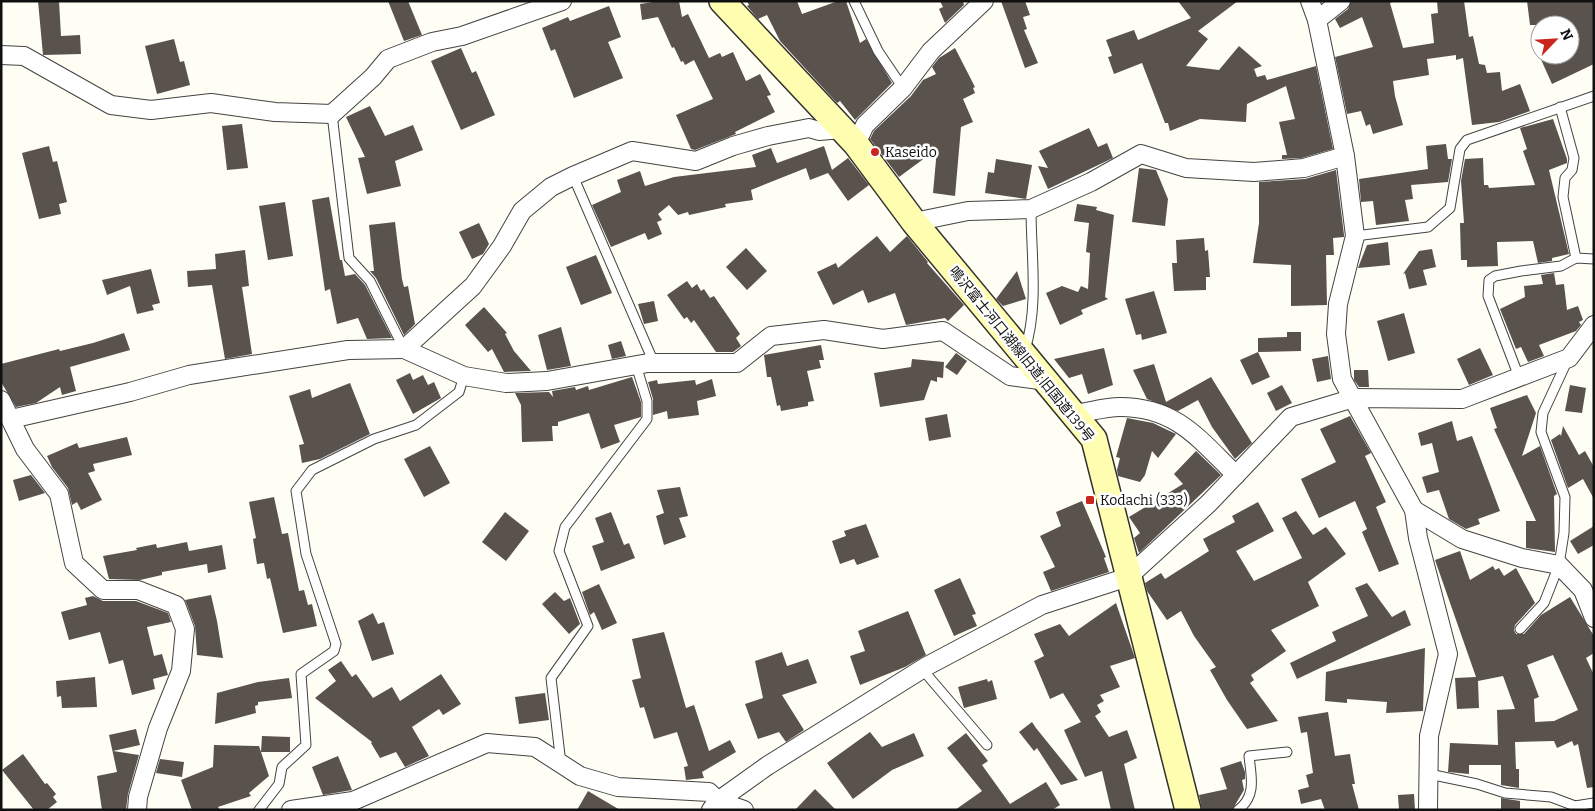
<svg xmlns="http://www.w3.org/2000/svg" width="1595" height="811" viewBox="0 0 1595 811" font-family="Bitter,'Noto Sans JP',serif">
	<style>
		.building { fill: #5a524c; fill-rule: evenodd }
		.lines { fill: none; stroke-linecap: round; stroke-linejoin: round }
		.lane-casing { stroke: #434343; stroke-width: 11 }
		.street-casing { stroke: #434343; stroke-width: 20 }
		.secondary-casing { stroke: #323232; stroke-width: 28 }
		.lane { stroke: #fff; stroke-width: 9 }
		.street { stroke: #fff; stroke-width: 18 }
		.secondary { stroke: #fffdaf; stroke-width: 25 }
		.poi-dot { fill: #ca251f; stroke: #fff; stroke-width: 2 }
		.labels { text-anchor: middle; stroke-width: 5; stroke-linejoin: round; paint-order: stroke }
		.poi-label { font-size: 14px; fill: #101010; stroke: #fff; text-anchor: start }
		.street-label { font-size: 14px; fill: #101010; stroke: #fff }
	</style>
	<rect width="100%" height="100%" fill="#fffef4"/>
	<g class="building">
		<path d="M38 1H59L61 36 80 35 81 54 43 55Z"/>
		<path d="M388 1H408L422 35 404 41Z"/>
		<path d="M659 1H679L682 17 688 14 709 58 720 53 722 57 733 52 746 81 760 74 771 95 767 96 775 112 735 132 736 134 695 150 691 149 676 115 713 99 694 60 685 65 683 61 681 62 674 47 672 48 658 17 642 20 640 4Z"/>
		<path d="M747 1H797L802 14 838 1H846L860 43 866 39 892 83 855 120 840 101 837 103 780 41 767 15 758 19 747 6 749 5Z"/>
		<path d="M940 1H963L964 5 945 23 939 9 943 7Z"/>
		<path d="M1001 1H1025L1030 15 1023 17 1027 29 1024 30 1038 63 1025 68Z"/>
		<path d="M1178 1H1238L1198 31 1208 39 1186 66 1219 70 1239 46 1262 66 1254 69 1257 77 1265 75 1267 80 1316 66 1333 149 1302 158 1282 159V155H1287L1279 122 1295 119 1286 86 1247 104 1246 122 1200 119 1170 131 1168 123H1165L1142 63 1114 74 1108 57 1112 56 1106 40 1134 30 1138 40 1191 18Z"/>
		<path d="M1351 1H1394L1390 3 1403 48 1434 43 1431 14 1438 13 1437 1H1464L1469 37 1473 36 1479 64 1485 65 1487 73 1500 72 1502 91 1520 84 1530 111 1499 122 1472 125 1463 58 1456 60V55L1427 59 1429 75 1393 81 1395 96 1403 125 1373 134 1370 124 1366 126 1361 111 1347 114 1335 57 1373 47 1362 17 1340 28 1335 19 1348 9Z"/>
		<path d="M1527 1H1594V64L1552 84 1539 55H1570V25H1530Z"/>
		<path d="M609 6 621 37 608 42 623 78 574 98 555 49 551 51 542 28 568 17 570 21Z"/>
		<path d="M174 39 180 62 184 61 190 85 157 94 145 46Z"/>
		<path d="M461 48 472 73 476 71 495 115 461 130 431 61Z"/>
		<path d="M955 48 975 87 973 88 975 93 963 99 973 122 961 127 955 196 933 193 937 149 899 177 870 139 874 131 911 96 923 80 936 74 932 67 939 58Z"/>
		<path d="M370 106 385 136 413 125 423 150 395 161 401 186 367 194 358 158 365 157 346 117Z"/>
		<path d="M1553 119 1567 159V163L1549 170 1569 254 1552 258V261L1538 263 1533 241 1497 242 1498 266 1467 267V260H1461L1460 223H1464L1461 181 1465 159 1483 158 1484 185H1488L1489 188 1535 185 1523 151 1527 149 1520 128Z"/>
		<path d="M242 124 248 168 227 170 222 126Z"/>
		<path d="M1089 128 1098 147 1107 143 1113 158 1048 189 1038 166 1048 168 1039 151Z"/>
		<path d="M1446 144 1448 159H1452L1448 182 1411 185 1413 199 1405 200 1409 221 1376 225 1373 201 1361 202 1359 179 1428 169 1426 146Z"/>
		<path d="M49 146 53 162 57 161 67 202 59 204 61 214 39 219 22 153Z"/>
		<path d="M824 146 832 170 848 158 869 185 848 201 828 173 810 180 806 168 751 190 753 200 725 204 726 207 689 215 688 212 678 215 669 205 658 214 662 220 657 222 662 234 648 240 645 233 611 247 592 205 621 192 617 180 640 171 645 186 674 177 756 167 752 155 771 148 777 163Z"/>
		<path d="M996 159 1032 165 1026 199 985 193 988 172 994 173Z"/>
		<path d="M1139 168 1156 170 1168 199 1165 226 1132 222Z"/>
		<path d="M1336 170 1344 235V237L1333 238 1334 255H1326L1327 305 1291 306V265L1253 263 1259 223V182L1305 179Z"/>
		<path d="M329 197 340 260H342L345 276 355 274 365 285 392 338 367 339 358 318 337 324 330 289 325 291 312 200Z"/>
		<path d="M285 202 293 256 268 260 259 206Z"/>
		<path d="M1077 204 1097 207 1096 210 1114 215 1105 297 1108 299 1081 310 1083 314 1060 325 1046 293 1062 286 1078 292 1081 286 1088 289 1090 253 1086 252 1089 223 1074 221Z"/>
		<path d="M395 222 402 279 404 287 408 286 415 324 404 335 376 278 370 271H374L369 225Z"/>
		<path d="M479 223 489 244 483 254 472 259 459 232Z"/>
		<path d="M877 236 890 252 907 236 928 262 927 263 964 305 948 321 945 318 906 325 895 293 868 303 863 290 833 305 817 272 836 263 838 268Z"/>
		<path d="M1204 238 1205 251 1208 250 1210 277H1206V290L1174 291 1172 263H1177L1176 240Z"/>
		<path d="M1388 242 1390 265 1358 268 1367 245Z"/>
		<path d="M746 248 767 271 747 290 726 267Z"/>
		<path d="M1432 249 1436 267 1423 270 1427 285 1409 289 1405 273 1403 274 1419 251Z"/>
		<path d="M245 250 249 286 242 287 252 354 225 359 212 285 188 287 187 271 216 269 215 254Z"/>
		<path d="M596 255 612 293 581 305 566 267Z"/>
		<path d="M151 269 160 303 152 305 154 310 137 314 130 286 107 295 102 280Z"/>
		<path d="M1017 271 1026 299 1003 306 996 299Z"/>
		<path d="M1554 273 1556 285 1564 284 1567 310 1578 306 1583 320 1579 322 1581 325 1576 331 1539 345 1544 356 1528 362 1521 347 1516 349 1500 309 1525 297 1524 286 1543 284 1541 275Z"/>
		<path d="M687 281 692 288 697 284 701 291 704 289 710 298 714 296 740 334 736 338 741 346 733 352H716L694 320 691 323 687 317 684 319 667 295Z"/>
		<path d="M1154 291 1167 333 1142 340 1141 334 1136 335 1125 299Z"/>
		<path d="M654 301 658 321 644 324 638 304Z"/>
		<path d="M484 307 507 333 505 334 514 351 531 371 504 372 492 349 488 352 465 325Z"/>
		<path d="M1404 313 1415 353 1388 361 1377 321Z"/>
		<path d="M561 327 571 366 547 370 538 335Z"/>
		<path d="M1287 332H1301V351L1258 352V338L1287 337Z"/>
		<path d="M124 333 130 350 70 367 76 391 62 395 60 387 36 403 16 407 1 382V364L59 349 60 351 93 343Z"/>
		<path d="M621 341 626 356 612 359 608 345Z"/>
		<path d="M821 345 824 360H819L821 368 807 371 814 401 808 402V406L781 411 780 405 777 406 771 377H767L764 355Z"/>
		<path d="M1104 348 1113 385 1088 394 1082 374 1069 378 1054 359Z"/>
		<path d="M1480 348 1493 375 1469 385 1457 359Z"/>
		<path d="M1258 352 1270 377 1252 385 1240 360Z"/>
		<path d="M956 353 967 361 957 375 945 367Z"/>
		<path d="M1328 356 1331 379 1317 382 1312 359Z"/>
		<path d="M912 359 944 362 943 378 937 377V382L931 380 924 400 880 407 874 373 911 367Z"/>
		<path d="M1154 364 1166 402 1211 377 1252 443 1235 459 1212 427 1198 400 1178 411 1147 399 1133 370Z"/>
		<path d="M1354 370H1368L1369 387H1359L1354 380Z"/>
		<path d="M410 373 413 380 423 375 428 385 434 382 441 398 413 414 396 380Z"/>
		<path d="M632 377 641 402V417L614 425 620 442 601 449 589 413 558 422V426H552L553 441 522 442 521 405 515 393 549 392 553 397 552 391 575 387 576 390 588 386 589 390Z"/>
		<path d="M712 379 716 396 697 401 699 415 668 419 667 411 653 415V399L648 382 657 380 658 384 695 380 696 385Z"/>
		<path d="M350 383 370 434 320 459 302 463 299 445 304 444 289 396 310 389 312 398Z"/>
		<path d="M1282 385 1292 403 1276 411 1267 393Z"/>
		<path d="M1570 385 1586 388 1582 413 1565 411Z"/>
		<path d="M1527 395 1536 413 1522 456 1540 446 1557 494 1554 496 1555 552 1526 548V521H1536L1494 429 1497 428 1490 408Z"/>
		<path d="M947 414 951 437 929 441 925 418Z"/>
		<path d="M1350 416 1371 453 1365 456 1386 502 1376 507 1399 564 1379 572 1362 532 1367 529 1355 501 1319 518 1301 479 1336 462 1320 429Z"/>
		<path d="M1127 418 1153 423 1176 434 1158 458 1152 451 1145 475 1140 482 1118 476 1117 470 1120 458 1116 457Z"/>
		<path d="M1452 421 1457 441 1472 436 1500 511 1478 519 1480 524 1466 529 1449 519 1439 490 1427 493 1422 477 1439 472 1432 443 1421 446 1418 433Z"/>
		<path d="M1563 426 1579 455 1585 451 1594 467V499L1583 479 1568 488 1551 440 1560 434 1561 436Z"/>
		<path d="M127 437 132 455 93 464 95 471 88 473 102 500 81 510 77 502 72 505 68 488 52 467 47 456 77 443 79 448Z"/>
		<path d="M430 446 450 483 424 497 404 459Z"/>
		<path d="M1196 451 1221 475 1139 553 1134 538 1140 533 1129 517 1183 484 1174 474Z"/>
		<path d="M31 475 45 493 19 501 13 480Z"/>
		<path d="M680 487 688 516 679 518 686 537 664 545 656 516 664 513 657 490Z"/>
		<path d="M274 497 282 534 288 533 299 591 304 590 308 605 312 604 317 626 283 633 270 578 267 579 264 563 257 564 253 539 256 538 249 502Z"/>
		<path d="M1082 501 1106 557 1104 558 1109 572 1051 591 1043 572 1055 567 1040 536 1061 526 1056 512Z"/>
		<path d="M1258 502 1274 531 1236 551 1254 581 1302 558 1282 518 1296 511 1313 535 1326 527 1346 554 1308 582 1319 606 1271 630 1286 651 1251 675 1254 680 1250 683 1278 721 1247 729 1227 700 1210 670 1216 667 1194 636 1181 611 1167 620 1147 591 1145 583 1161 573 1165 579 1209 551 1203 539 1235 522 1232 516Z"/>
		<path d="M505 512 529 531 506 561 482 542Z"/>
		<path d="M611 512 624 545 629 543 635 558 601 571 592 546 604 542 595 518Z"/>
		<path d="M866 524 879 557 857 565 854 559 840 564 832 541 846 536 844 531Z"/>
		<path d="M1594 526V545L1578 554 1570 541Z"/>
		<path d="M187 542 189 551 222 545 226 569 208 573 207 564 162 572V575L140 580 109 579 103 556 137 550 136 548 156 544 157 548Z"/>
		<path d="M1460 551 1470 580 1493 566 1495 570 1499 568 1504 576 1516 568 1535 603 1515 625 1514 630 1516 634H1524L1541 615 1570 597 1594 636V653L1586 658 1594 675V787L1587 788 1578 744 1574 746 1572 741 1557 748 1554 741 1515 742 1516 769H1519V788L1501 785V765H1469V774L1448 772 1450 743 1498 745 1497 710 1515 709 1503 676 1478 681 1479 708 1457 709 1455 678 1476 677 1435 560ZM1553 655 1578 710 1554 721 1535 722 1534 699 1539 697 1527 665Z"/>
		<path d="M960 578 976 614 972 615 977 626 954 636 934 590Z"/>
		<path d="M1367 583 1392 617 1405 610 1411 625 1297 679 1290 663 1336 641 1332 632 1368 616 1355 588Z"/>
		<path d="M599 584 617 623 602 630 594 612 590 615 582 592Z"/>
		<path d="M555 592 564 601 570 598 580 624 569 634 542 604Z"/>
		<path d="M211 595 217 621 223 658 197 655 195 626 185 600Z"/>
		<path d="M93 596 103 601H136L168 613 171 622 147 627 154 656 162 654 168 675 153 679 155 689 132 695 123 660 109 664 100 632 69 640 61 612 87 605 85 598Z"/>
		<path d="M1116 603 1135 658 1110 666 1120 687 1100 695 1104 701 1097 705 1101 712 1095 716 1109 737 1127 730 1137 758 1124 764 1135 810H1111L1102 771 1085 777 1064 730 1081 722 1063 693 1050 699 1034 661 1044 656 1034 634 1060 624 1069 636Z"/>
		<path d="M908 611 926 655 905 667 860 685 850 656 865 651 858 631Z"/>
		<path d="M373 613 378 624 384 622 394 654 372 661 358 621Z"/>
		<path d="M664 632 686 708 694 705 709 751 730 740 736 752 702 772 704 778 686 780 684 767 688 766 677 732 654 739 644 707 640 708 632 680 641 678 632 639Z"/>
		<path d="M1425 648 1423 711 1386 713 1387 702 1347 699V703L1325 701 1326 672Z"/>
		<path d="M782 652 787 666 808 659 817 683 782 695 804 730 786 742 779 732 758 739 745 704 763 698 755 661Z"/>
		<path d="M341 661 352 677 356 674 373 698 392 687 400 701 441 674 461 704 443 715 439 709 412 727 429 756 405 767 396 752 380 758 371 743 372 742 315 698 336 681 328 670Z"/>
		<path d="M95 677 97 707 62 708 61 696 57 697 56 681Z"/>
		<path d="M289 678 292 698 258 702V705L255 706 256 713 215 724 217 693 258 682Z"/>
		<path d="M987 679 988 682 992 680 997 699 964 708 958 687Z"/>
		<path d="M545 693 549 720 519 724 515 697Z"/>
		<path d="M1328 712 1335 756 1350 754 1355 784H1352L1359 810H1325L1321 799 1301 804 1298 790 1309 787 1306 775 1313 773 1307 732 1301 733 1298 717Z"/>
		<path d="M1032 722 1036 728 1078 780 1061 785 1037 748 1034 751 1019 732Z"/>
		<path d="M136 729 140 745 113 751 139 755 128 794 126 810H102L97 776 117 772 109 735Z"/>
		<path d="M870 732 882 747 914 733 924 756 892 770 853 799 827 763Z"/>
		<path d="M966 733 988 761 982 765 1010 804 1046 782 1060 805 1052 810H955L982 791 947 748Z"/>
		<path d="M262 736 290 737V752H261Z"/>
		<path d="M214 745 259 746 269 776 249 793 251 796 218 807 220 810H192L181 780 213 767Z"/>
		<path d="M23 754 45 784 47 783 56 794 53 797 57 802 47 810H34L2 770Z"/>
		<path d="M338 756 352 790 323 795 312 767Z"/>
		<path d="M160 759 184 762 182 777 156 773Z"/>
		<path d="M1241 761 1245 772V779L1242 780 1244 790 1232 810H1202L1199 795 1227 789 1220 768Z"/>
		<path d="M815 789 836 810H795Z"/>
		<path d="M588 791 620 810H577Z"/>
		<path d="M1414 794 1415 810H1399L1398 795Z"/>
		<path d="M1501 798 1520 801V810H1501Z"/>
	</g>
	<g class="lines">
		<defs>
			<g id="lane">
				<path d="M854 1 878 51 903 88"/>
				<path d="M1560 107 1574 158 1572 170 1565 178 1563 197 1576 258"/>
				<path d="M332 114 349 258 370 281 404 349"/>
				<path d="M573 176 654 363"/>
				<path d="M1355 236 1428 227 1450 208 1460 149 1467 140 1594 96"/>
				<path d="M1025 350C1039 305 1031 256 1031 209"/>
				<path d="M1519 377 1488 296 1489 280 1495 276 1521 271 1561 266 1576 258 1594 259"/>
				<path d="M1520 629 1544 603 1559 565 1564 533 1565 497 1541 432 1543 413 1568 359"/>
				<path d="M922 669 987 745"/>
				<path d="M561 764 551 678 588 626 559 551 565 527 647 419V401L636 365"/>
				<path d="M1429 774 1477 784 1505 793 1551 797 1575 806 1594 803"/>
				<path d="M259 810 279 784 282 767 306 745 301 674 334 651 336 644 306 554 296 491 312 470 374 439 416 425 459 392 464 376"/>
				<path d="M1238 810C1257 796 1251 776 1249 756L1287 752"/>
			</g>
			<g id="street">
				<path d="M1310 1 1317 20 1345 156 1355 236 1338 304 1336 334 1342 379 1414 510 1418 538 1448 654 1429 736 1428 810"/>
				<path d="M1317 20 1341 1"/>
				<path d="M1 55 24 56 111 105 151 110 211 103 275 112 332 114 373 77 388 59 432 42 462 36 562 1"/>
				<path d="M856 144 865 125 903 88 931 51 984 1"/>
				<path d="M914 222 968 211 1031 209 1091 182 1141 154 1186 168 1254 172 1304 168 1345 156"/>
				<path d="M404 349 464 376 506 383 547 381 648 363H737L771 336 824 330 883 339 943 331 1010 376 1047 381"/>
				<path d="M1 400 25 449 59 494 74 563 103 590H138L176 605 185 629 181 671 158 728 138 797 137 810"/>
				<path d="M1074 414C1089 412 1105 407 1120 407 1176 407 1199 439 1236 475"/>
				<path d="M11 419 130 392 189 375 348 350 404 349 473 286 502 246 522 211 551 187 573 176 632 151 696 161 733 146 768 136 809 128 819 131 842 129"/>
				<path d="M1414 510 1462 539 1522 558 1559 565 1583 590 1594 618"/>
				<path d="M291 810 353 801 487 743 535 747 580 776 618 787 709 792 718 801 744 810"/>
				<path d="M711 810 718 801 767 766 927 666 1042 605 1128 577 1209 503 1291 417 1354 398 1462 399 1569 358 1594 325"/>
			</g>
			<path id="secondary" d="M722 1 856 144 914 222 1094 439 1188 810"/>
		</defs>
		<use href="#lane" class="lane-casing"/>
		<use href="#street" class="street-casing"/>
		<use href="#secondary" class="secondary-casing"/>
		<use href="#lane" class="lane"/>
		<use href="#street" class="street"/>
		<use href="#secondary" class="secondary"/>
	</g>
	<g class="poi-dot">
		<circle cx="875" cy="152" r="5"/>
		<rect x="1085" y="495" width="10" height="10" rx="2.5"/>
	</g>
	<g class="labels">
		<g class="poi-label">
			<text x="885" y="157">Kaseido</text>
			<text x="1100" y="505">Kodachi (333)</text>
		</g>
		<g class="street-label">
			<text transform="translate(1022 354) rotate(51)" y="5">鳴沢富士河口湖線旧道;旧国道139号</text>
		</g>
	</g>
	<rect width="1595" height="811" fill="none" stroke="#101010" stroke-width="5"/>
	<g transform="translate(1555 40) rotate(65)"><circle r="24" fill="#ffffff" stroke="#9f9f9f"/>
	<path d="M0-4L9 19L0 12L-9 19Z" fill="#ca251f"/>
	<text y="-8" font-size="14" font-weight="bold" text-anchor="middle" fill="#101010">N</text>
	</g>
</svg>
